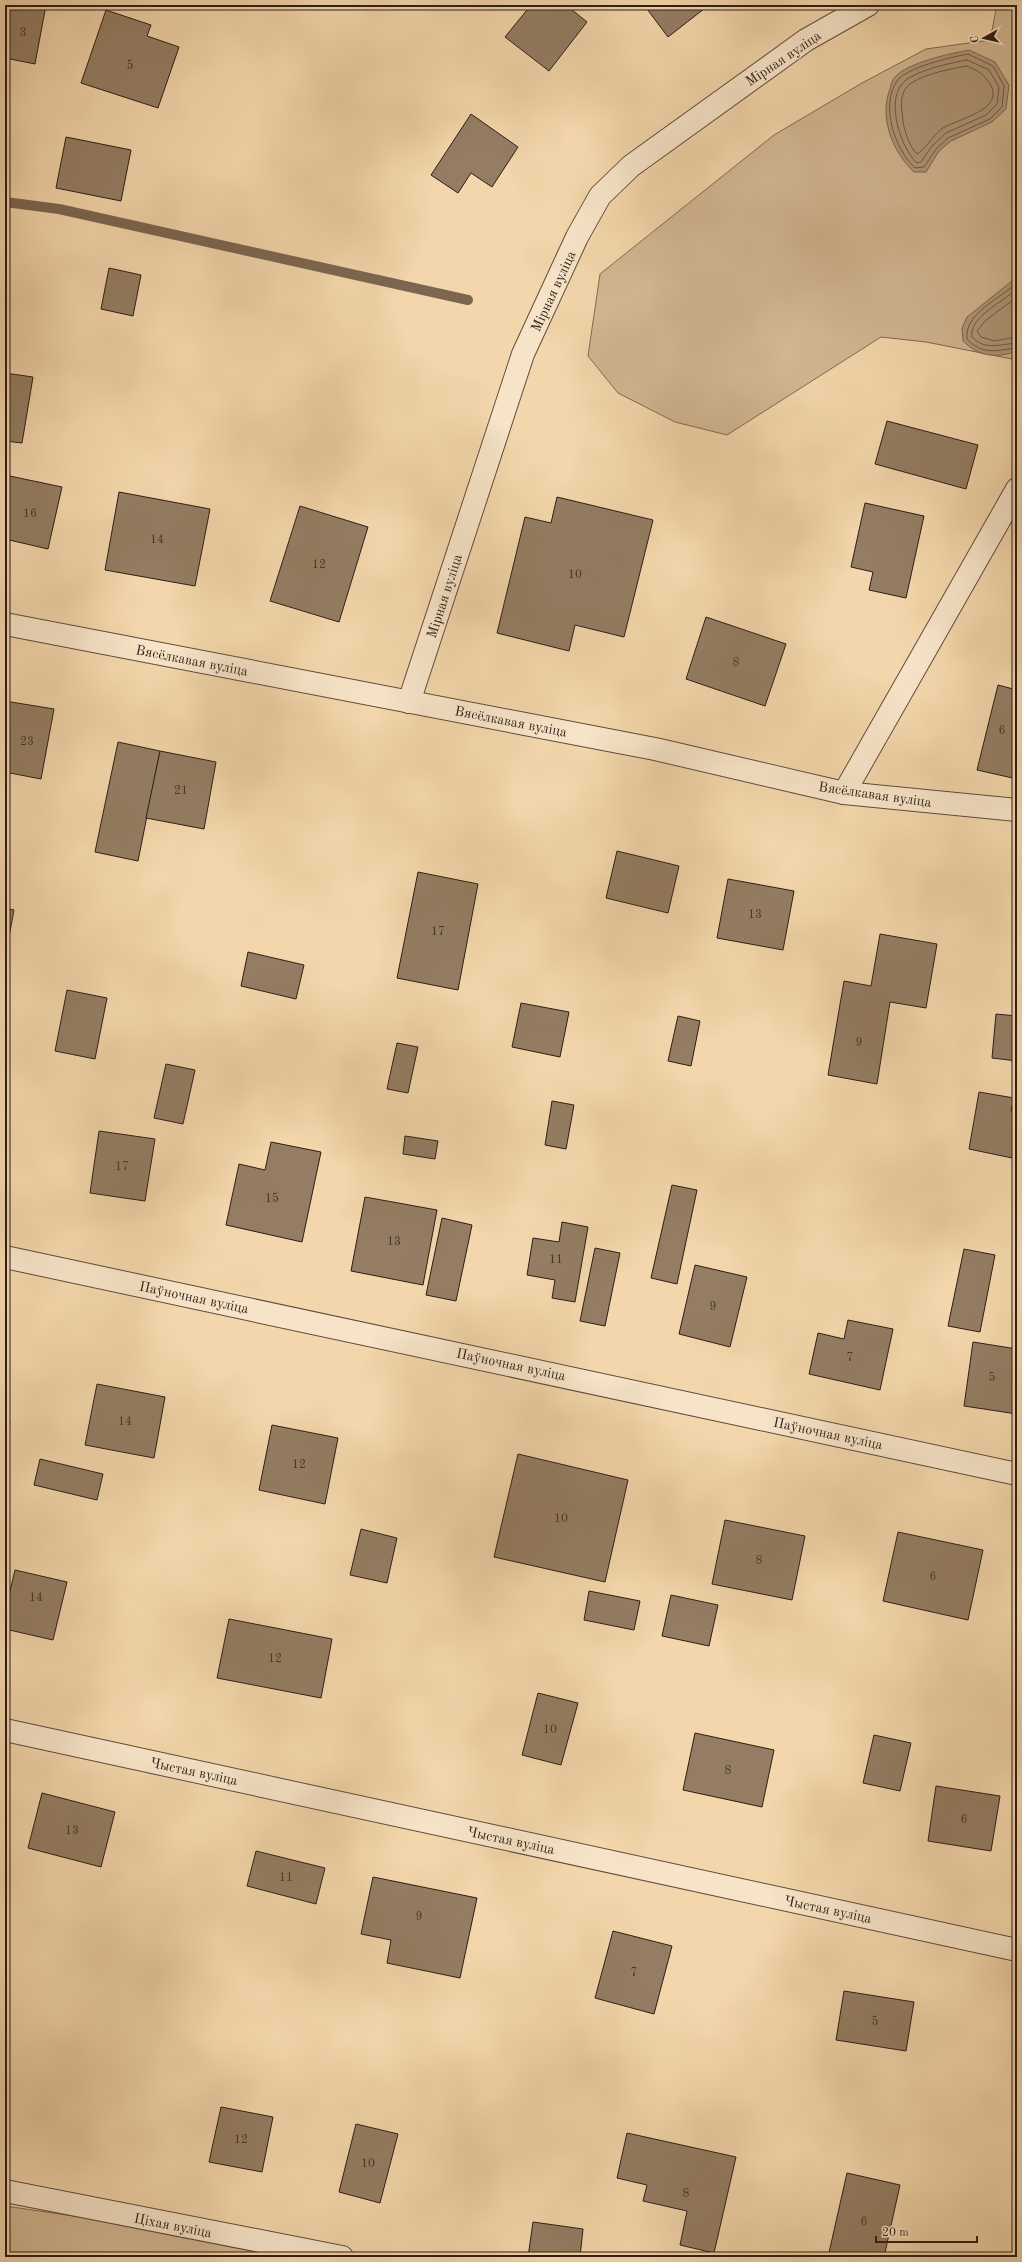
<svg xmlns="http://www.w3.org/2000/svg" width="1022" height="2262" viewBox="0 0 1022 2262" font-family="'Old Standard TT',serif">
	<style>
		.green { fill: #d2b792; stroke: #806a54 }
		.water { fill: #b09778; stroke: #7c6651 }
		.lines { fill: none; stroke-linecap: round; stroke-linejoin: round }
		.shore { stroke: #6f5a47; stroke-width: 1 }
		.stream { stroke: #7c6651; stroke-width: 10 }
		.building { fill: #947d63; stroke: #2e1d16 }
		.minor-casing { stroke: #5f4b3b; stroke-width: 24 }
		.minor { stroke: #f7e4c8; stroke-width: 22 }
		.labels { text-anchor: middle; stroke-width: 3; stroke-linejoin: round; paint-order: stroke }
		.number-label { font-size: 12px; fill: #483529 }
		.street-label { font-size: 14px; fill: #2e1d16; stroke: #f7e4c8 }
	</style>
	<rect width="100%" height="100%" fill="#f3d6ab"/>
	<filter id="stains"><feTurbulence type="fractalNoise" baseFrequency=".005" numOctaves="4"/><feColorMatrix values="0 0 0 0 .2 0 0 0 0 .09 0 0 0 0 .02 0 0 0 .5 -.17"/></filter>
	<radialGradient id="worn" r=".72"><stop offset=".6" stop-color="#630" stop-opacity="0"/><stop offset="1" stop-color="#630" stop-opacity=".3"/></radialGradient>
	<g class="green">
		<path d="M997 5H1017V360L926 342 881 337 727 435 675 422 618 393 588 356 600 274 774 135 862 83 926 49 990 40Z"/>
		<path d="M5 2206 272 2245 322 2257H5Z"/>
	</g>
	<g class="water">
		<path d="M969 50 995 62 1009 85 1006 109 992 122 951 141 939 151 926 172H914C892 151 879 117 890 89 891 85 892 80 895 77 909 62 949 54 969 50Z"/>
		<path d="M1017 277V351C996 359 978 356 963 341L962 328 967 317Z"/>
	</g>
	<g class="lines">
		<g class="shore">
			<path d="M968 54 993 66 1004 86 1002 107 990 119 948 138 936 149 924 167 915 168C895 149 880 106 897 81 907 67 952 57 968 54Z"/>
			<path d="M967 60 989 70 999 87 997 104 986 115 946 133 932 146 921 162 917 163C901 148 886 103 902 84 912 71 951 63 967 60Z"/>
			<path d="M966 66C977 70 984 74 990 84 1006 110 957 119 943 128 935 133 923 152 917 154 910 148 904 130 903 121 902 110 899 97 906 88 916 75 951 69 966 66Z"/>
			<path d="M1017 283C999 299 964 314 967 339 983 356 996 350 1017 348"/>
			<path d="M1017 289C1003 302 969 317 972 337 985 351 1000 344 1017 343"/>
			<path d="M1017 297 986 320 977 331 981 337 994 341 1017 337"/>
		</g>
		<path class="stream" d="M5 202 59 209 468 300"/>
	</g>
	<g class="building">
		<path d="M5 5H46L35 64 5 58Z"/>
		<path d="M531 5H566L587 22 549 71 505 37Z"/>
		<path d="M644 5H709L668 37Z"/>
		<path d="M106 10 151 25 147 36 179 47 158 108 81 83Z"/>
		<path d="M471 114 518 147 492 187 471 173 458 193 431 175Z"/>
		<path d="M66 137 131 150 121 201 56 188Z"/>
		<path d="M109 268 141 275 133 316 101 309Z"/>
		<path d="M5 373 33 377 22 443 5 441Z"/>
		<path d="M887 421 978 445 966 489 875 464Z"/>
		<path d="M5 475 62 487 48 549 5 539Z"/>
		<path d="M119 492 210 509 195 586 105 570Z"/>
		<path d="M557 497 653 520 624 637 575 625 569 651 497 633 525 517 551 523Z"/>
		<path d="M865 503 924 516 906 598 869 590 873 572 851 567Z"/>
		<path d="M300 506 368 527 339 622 270 601Z"/>
		<path d="M706 617 786 644 765 706 686 679Z"/>
		<path d="M998 685 1017 690V779L977 770Z"/>
		<path d="M5 701 54 709 41 779 5 772Z"/>
		<path d="M118 742 160 751 138 861 95 852Z"/>
		<path d="M160 751 216 762 204 829 146 818Z"/>
		<path d="M617 851 679 866 668 913 606 898Z"/>
		<path d="M418 872 478 884 458 990 397 978Z"/>
		<path d="M728 879 794 891 783 950 717 938Z"/>
		<path d="M5 908 14 910 8 942 5 941Z"/>
		<path d="M880 934 937 944 926 1008 890 1002 877 1084 828 1075 844 981 871 986Z"/>
		<path d="M248 952 304 965 296 999 241 986Z"/>
		<path d="M67 990 107 998 95 1059 55 1051Z"/>
		<path d="M521 1003 569 1012 560 1057 512 1047Z"/>
		<path d="M996 1014 1017 1016V1061L992 1058Z"/>
		<path d="M678 1016 700 1021 691 1066 668 1061Z"/>
		<path d="M397 1043 418 1047 408 1093 387 1089Z"/>
		<path d="M166 1064 195 1070 183 1124 154 1118Z"/>
		<path d="M979 1092 1014 1098 1011 1111 1017 1112V1159L969 1149Z"/>
		<path d="M552 1101 574 1105 566 1149 545 1145Z"/>
		<path d="M99 1131 155 1139 145 1201 90 1193Z"/>
		<path d="M405 1136 438 1141 435 1159 403 1154Z"/>
		<path d="M271 1142 321 1152 302 1242 226 1225 239 1164 265 1170Z"/>
		<path d="M672 1185 697 1190 677 1284 651 1278Z"/>
		<path d="M365 1197 437 1210 423 1285 351 1271Z"/>
		<path d="M442 1218 472 1225 456 1301 426 1295Z"/>
		<path d="M562 1222 588 1227 575 1302 552 1298 555 1280 527 1275 533 1238 559 1242Z"/>
		<path d="M595 1248 620 1253 605 1326 580 1321Z"/>
		<path d="M964 1249 995 1255 980 1332 948 1326Z"/>
		<path d="M695 1265 747 1277 730 1347 679 1334Z"/>
		<path d="M848 1320 893 1329 880 1390 809 1374 818 1333 844 1339Z"/>
		<path d="M973 1342 1017 1349V1414L964 1406Z"/>
		<path d="M97 1384 165 1397 154 1458 85 1445Z"/>
		<path d="M5 1421 10 1422 5 1454Z"/>
		<path d="M272 1425 338 1438 325 1504 259 1490Z"/>
		<path d="M518 1454 628 1480 605 1582 494 1557Z"/>
		<path d="M40 1459 103 1474 97 1500 34 1485Z"/>
		<path d="M725 1520 805 1536 792 1600 712 1584Z"/>
		<path d="M361 1529 397 1538 387 1583 350 1575Z"/>
		<path d="M898 1532 983 1550 968 1620 883 1601Z"/>
		<path d="M15 1570 67 1582 53 1640 5 1629V1612Z"/>
		<path d="M589 1591 640 1601 634 1630 584 1620Z"/>
		<path d="M671 1595 718 1605 709 1646 662 1636Z"/>
		<path d="M229 1619 332 1639 321 1698 217 1678Z"/>
		<path d="M538 1693 578 1703 561 1765 522 1755Z"/>
		<path d="M695 1733 774 1750 762 1807 683 1790Z"/>
		<path d="M874 1735 911 1743 900 1791 863 1783Z"/>
		<path d="M936 1786 1000 1796 991 1851 928 1841Z"/>
		<path d="M42 1793 115 1812 101 1867 28 1848Z"/>
		<path d="M256 1851 325 1868 316 1904 247 1886Z"/>
		<path d="M373 1877 477 1898 460 1978 387 1963 391 1940 361 1934Z"/>
		<path d="M613 1931 672 1946 654 2014 595 1998Z"/>
		<path d="M844 1991 914 2002 906 2051 836 2040Z"/>
		<path d="M221 2107 273 2117 262 2172 209 2162Z"/>
		<path d="M356 2124 398 2134 380 2203 339 2192Z"/>
		<path d="M627 2133 736 2157 714 2253 680 2245 687 2211 643 2201 647 2185 617 2178Z"/>
		<path d="M847 2173 900 2185 884 2257H828Z"/>
		<path d="M533 2222 583 2229 580 2257H528Z"/>
	</g>
	<g class="lines">
		<defs>
			<g id="minor">
				<path d="M5 624 655 749 844 793 1017 810"/>
				<path d="M409 702 523 354 577 237 600 196 631 166 806 40 868 5"/>
				<path d="M844 793 1017 489"/>
				<path d="M5 1257 1017 1474"/>
				<path d="M5 1730 1017 1950"/>
				<path d="M5 2191 342 2257"/>
			</g>
		</defs>
		<use href="#minor" class="minor-casing"/>
		<use href="#minor" class="minor"/>
	</g>
	<g class="labels">
		<g class="number-label">
			<text x="23" y="36">3</text>
			<text x="130" y="69">5</text>
			<text x="30" y="517">16</text>
			<text x="157" y="543">14</text>
			<text x="319" y="568">12</text>
			<text x="575" y="578">10</text>
			<text x="736" y="666">8</text>
			<text x="1002" y="734">6</text>
			<text x="27" y="745">23</text>
			<text x="181" y="794">21</text>
			<text x="755" y="918">13</text>
			<text x="438" y="935">17</text>
			<text x="859" y="1046">9</text>
			<text x="122" y="1170">17</text>
			<text x="272" y="1202">15</text>
			<text x="394" y="1245">13</text>
			<text x="556" y="1263">11</text>
			<text x="713" y="1310">9</text>
			<text x="850" y="1361">7</text>
			<text x="992" y="1381">5</text>
			<text x="125" y="1425">14</text>
			<text x="299" y="1468">12</text>
			<text x="561" y="1522">10</text>
			<text x="759" y="1564">8</text>
			<text x="933" y="1580">6</text>
			<text x="36" y="1601">14</text>
			<text x="275" y="1662">12</text>
			<text x="550" y="1733">10</text>
			<text x="728" y="1774">8</text>
			<text x="964" y="1823">6</text>
			<text x="72" y="1834">13</text>
			<text x="286" y="1881">11</text>
			<text x="419" y="1920">9</text>
			<text x="634" y="1976">7</text>
			<text x="875" y="2025">5</text>
			<text x="241" y="2143">12</text>
			<text x="368" y="2167">10</text>
			<text x="686" y="2197">8</text>
			<text x="864" y="2225">6</text>
		</g>
		<g class="street-label">
			<text transform="translate(783 58) rotate(-34)" y="5">Мірная вуліца</text>
			<text transform="translate(553 291) rotate(-65)" y="5">Мірная вуліца</text>
			<text transform="translate(444 596) rotate(-72)" y="5">Мірная вуліца</text>
			<text transform="translate(192 660) rotate(11)" y="5">Вясёлкавая вуліца</text>
			<text transform="translate(511 721) rotate(11)" y="5">Вясёлкавая вуліца</text>
			<text transform="translate(875 794) rotate(8)" y="5">Вясёлкавая вуліца</text>
			<text transform="translate(194 1297) rotate(12)" y="5">Паўночная вуліца</text>
			<text transform="translate(511 1364) rotate(12)" y="5">Паўночная вуліца</text>
			<text transform="translate(828 1433) rotate(12)" y="5">Паўночная вуліца</text>
			<text transform="translate(194 1771) rotate(12)" y="5">Чыстая вуліца</text>
			<text transform="translate(511 1840) rotate(12)" y="5">Чыстая вуліца</text>
			<text transform="translate(828 1909) rotate(12)" y="5">Чыстая вуліца</text>
			<text transform="translate(173 2225) rotate(11)" y="5">Ціхая вуліца</text>
		</g>
	</g>
	<rect width="1022" height="2262" fill="none" stroke="#f3d6ab" stroke-width="20"/>
	<rect x="6" y="6" width="1010" height="2250" fill="none" stroke="#2e1d16" stroke-width="2"/>
	<rect x="10" y="10" width="1002" height="2242" fill="none" stroke="#2e1d16"/>
	<g transform="translate(984 38) rotate(262)" stroke="#f7e4c8" stroke-width="3" paint-order="stroke">
	<path d="M0-3L7 15L0 10L-7 15Z" fill="#2e1d16"/>
	<text y="-6" font-size="11" font-weight="bold" text-anchor="middle" fill="#2e1d16">С</text>
	</g>
	<path d="M876 2236v6h101v-6" fill="none" stroke="#2e1d16" stroke-width="2"/>
	<text x="882" y="2236" font-size="12" fill="#2e1d16" stroke="#f7e4c8" stroke-width="3" paint-order="stroke">20 m</text>
	<rect width="100%" height="100%" filter="url(#stains)"/>
	<rect width="100%" height="100%" fill="url(#worn)"/>
</svg>
